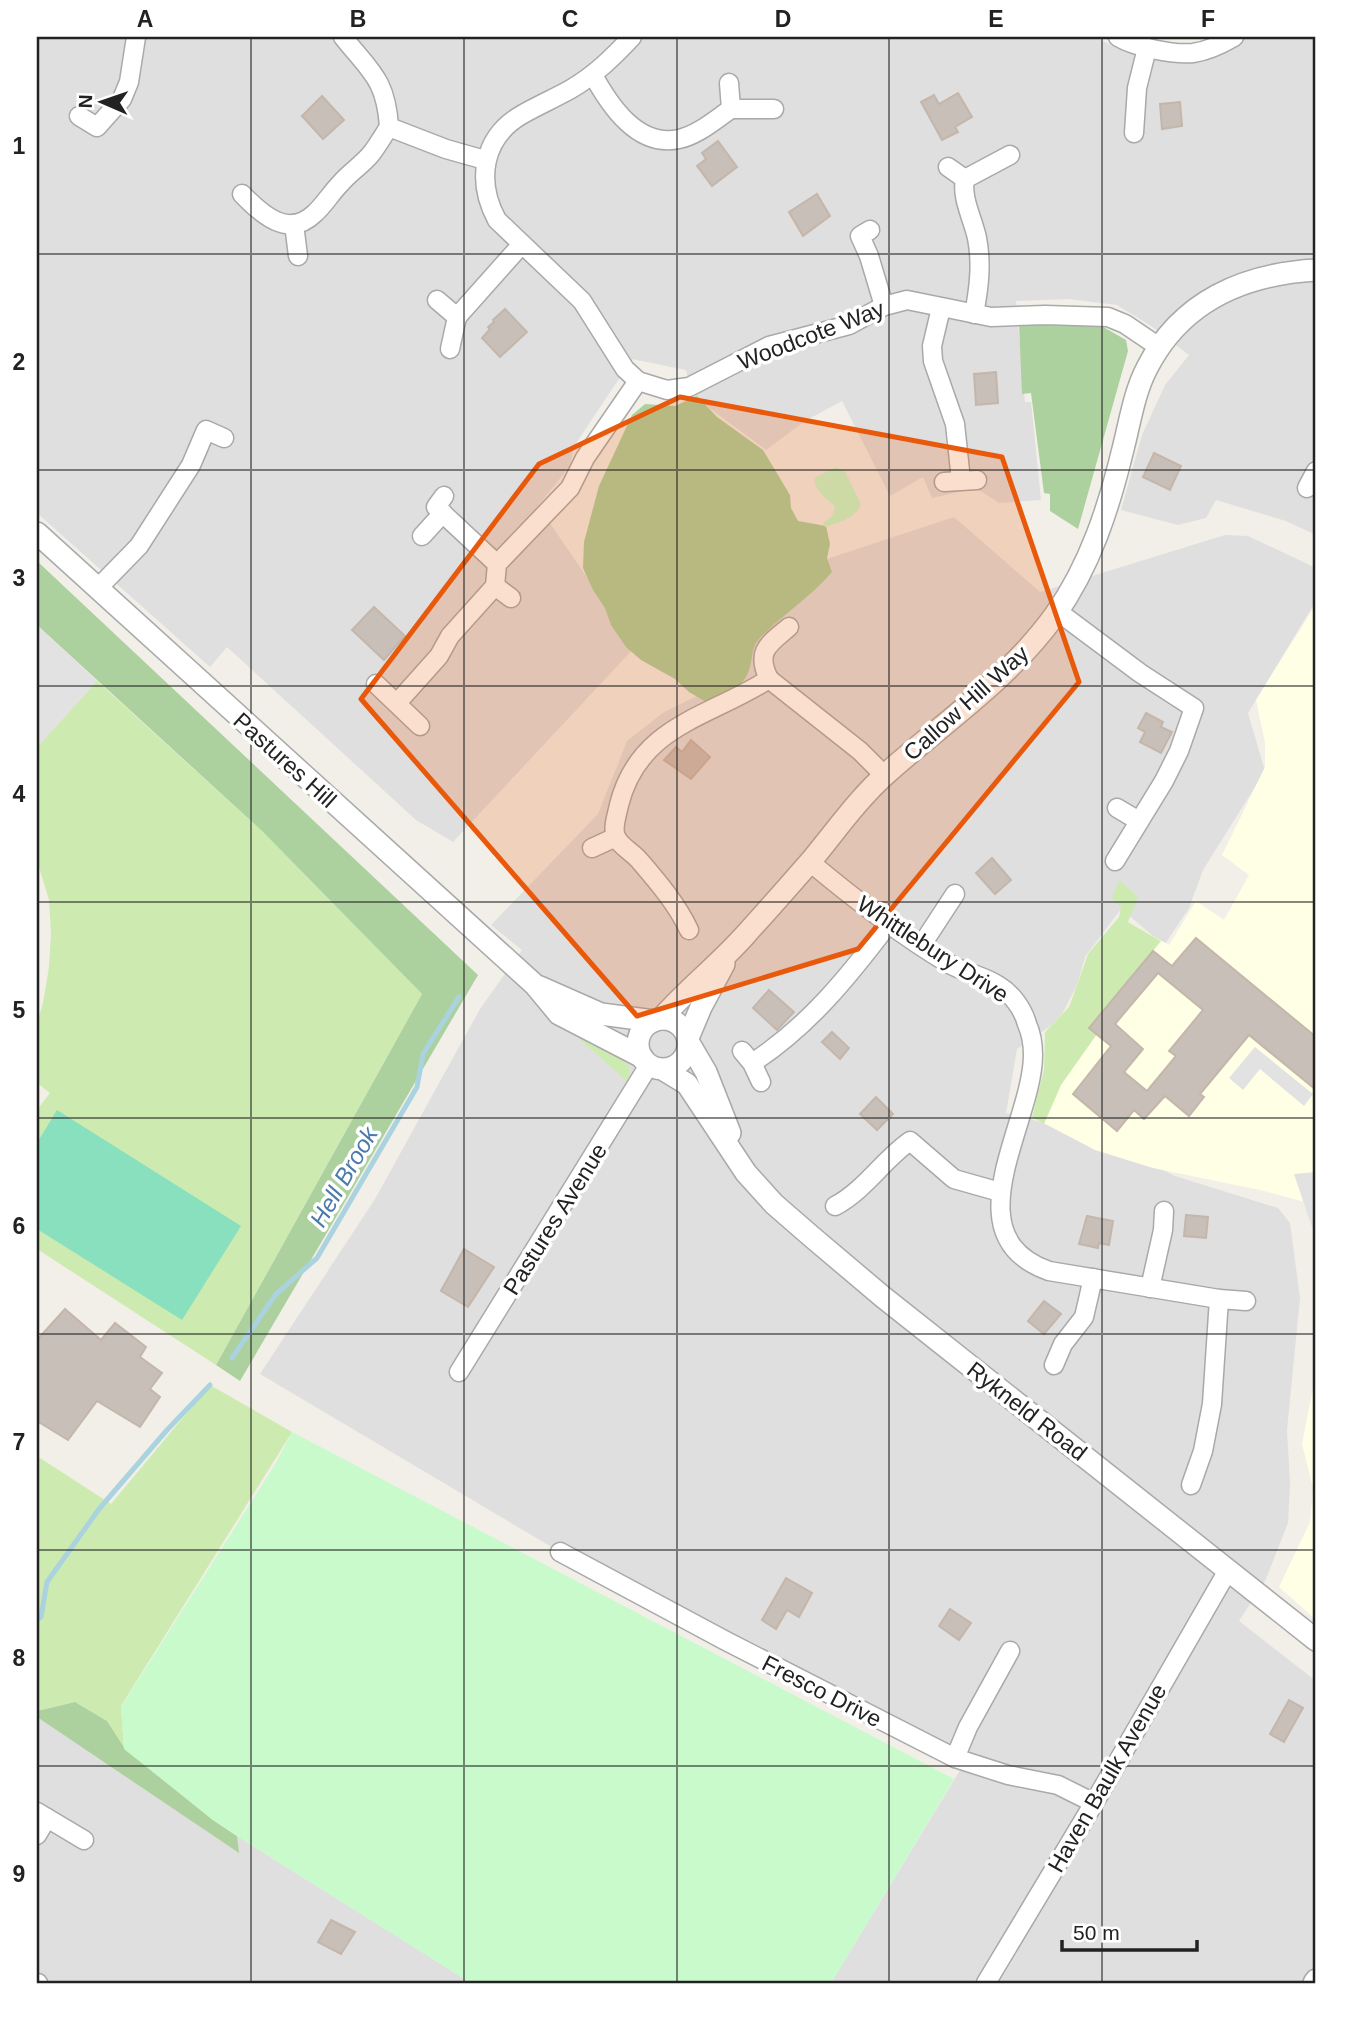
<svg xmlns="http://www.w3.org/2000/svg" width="1353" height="2020" viewBox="0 0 1353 2020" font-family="Helvetica,sans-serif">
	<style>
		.residential { fill: #e0dfdf }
		.education { fill: #ffffe5 }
		.grass { fill: #cdebb0 }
		.forest { fill: #add19e }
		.park { fill: #c8facc }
		.pitch { fill: #88e0be }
		.parking { fill: #e2e2e2 }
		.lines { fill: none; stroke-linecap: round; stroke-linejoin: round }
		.stream { stroke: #aad3df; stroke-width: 5 }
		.building { fill: #c7bfb8; stroke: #c4b6ab; stroke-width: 2; fill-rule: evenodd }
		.minor-casing { stroke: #a9a9a9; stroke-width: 21 }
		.tertiary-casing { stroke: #a9a9a9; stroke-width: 24 }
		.minor { stroke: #fff; stroke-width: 18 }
		.tertiary { stroke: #fff; stroke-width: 21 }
		.marked { fill: #e8590c; fill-opacity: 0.2; stroke: #e8590c; stroke-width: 5; stroke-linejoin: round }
		.grid { fill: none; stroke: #222; stroke-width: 2; stroke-opacity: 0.55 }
		.labels { text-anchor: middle; stroke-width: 7; stroke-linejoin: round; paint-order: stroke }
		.street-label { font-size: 23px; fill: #222; stroke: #fff }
		.water-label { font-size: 24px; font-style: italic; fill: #4a7aab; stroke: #fff }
		.neatline { fill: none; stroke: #222; stroke-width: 2.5 }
		.grid-label { font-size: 23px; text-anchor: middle; font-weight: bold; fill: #222 }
	</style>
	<rect width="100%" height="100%" fill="#f2efe9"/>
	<g class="residential">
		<path d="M37 37H1096L1116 48 1165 61 1212 57 1246 37H1316V535L1286 521 1216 500 1206 518 1178 525 1121 510 1142 435 1165 385 1189 355 1151 326 1117 305 1069 299 1016 301 1025 402H1031L1041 500 999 503 976 488 932 498 923 477 890 496 842 401 805 421 766 450 692 395 686 370 632 359 575 445 569 467 538 506 635 647 453 842 416 820 227 647 210 667 37 513Z"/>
		<path d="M954 517 1040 592 1225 535 1248 536 1316 568V601L1248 713 1265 771 1203 870 1189 908 1161 950 1148 941 1152 935 1121 909 1085 957 1077 985 1059 1020 1017 1049 1006 1113 1094 1136 1175 1176 1278 1208 1290 1223 1300 1298 1287 1430 1290 1484 1288 1523 1266 1579 1239 1621 1316 1681V1983H831L968 1757 885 1712 560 1552 260 1374 375 1199 480 1009 522 950 491 925 598 814 627 741 664 712 746 672 751 641 827 559Z"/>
		<path d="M37 1717 238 1852 237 1836 471 1983H37Z"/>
	</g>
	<g class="education">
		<path d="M1316 604V1241L1305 1202 1260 1190 1153 1168 1095 1150 1032 1117 1044 1069 1045 1032 1069 1007 1088 954 1109 932 1119 917 1169 945 1196 901 1224 920 1249 875 1222 855 1265 767V743L1256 700Z"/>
		<path d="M1316 1373V1620L1279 1587 1310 1522 1313 1488 1302 1444Z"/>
	</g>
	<g class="grass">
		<path d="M97 681 263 832 422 994 216 1365 37 1249V1110L50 1093 37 1083V1023L43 1003 49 967 51 934 49 900 37 861V747Z"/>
		<path d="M1119 880 1138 897 1128 922 1161 941 1090 1027 1097 1034 1061 1085 1044 1124 1032 1117 1044 1069 1045 1032 1069 1007 1088 954 1119 917 1121 907 1112 898Z"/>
		<path d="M577 1034 619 1055 629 1066V1083L577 1037Z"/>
		<path d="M210 1385 292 1432 121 1706 124 1749 107 1721 75 1702 37 1711V1456L111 1504Z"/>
	</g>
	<g class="forest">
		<path d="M1019 324H1098L1126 340 1128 351 1078 529 1050 511V494L1044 493 1031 393 1022 394Z"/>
		<path d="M697 396 717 417 763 450 790 495 791 508 798 521 826 526 830 544 827 558 832 572C811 597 783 614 760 638 753 645 753 652 751 662 747 688 727 694 706 702L689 692 675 679 641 660 626 647 611 625 605 608 593 590 583 568 584 542 599 486 632 415 645 404 675 406Z"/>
		<path d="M37 561 478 975 240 1381 216 1365 422 994 263 832 37 625Z"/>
		<path d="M75 1702 107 1721 125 1749 213 1820 237 1836 239 1853 37 1717V1711Z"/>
	</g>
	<g class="park">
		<path d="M836 467 845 471 861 505C855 518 838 523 825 527L823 523 832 516 835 507C826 497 816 493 814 478Z"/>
		<path d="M292 1432 954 1779 831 1983H471L237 1836 213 1820 124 1749 121 1707 276 1463Z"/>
	</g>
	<path class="pitch" d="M57 1110 241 1226 182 1320 37 1229V1143Z"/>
	<g class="parking">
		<path d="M37 625 97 681 37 747Z"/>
		<path d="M1255 1047 1313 1094 1304 1106 1260 1069 1243 1090 1229 1078Z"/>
		<path d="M1316 1172V1233H1314L1294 1174Z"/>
	</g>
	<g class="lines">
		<g class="stream">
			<path d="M232 1358 276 1294 317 1258 417 1087 423 1054 459 997"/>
			<path d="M37 1620 41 1617 47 1582 99 1509 167 1430 210 1385"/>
		</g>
	</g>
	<g class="building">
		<path d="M958 93 972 117 955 127 958 132 942 140 921 102 934 95 939 104Z"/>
		<path d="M322 96 344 120 323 139 302 116Z"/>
		<path d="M1180 102 1182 126 1162 129 1160 104Z"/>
		<path d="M718 141 737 167 712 186 697 166 706 159 702 153Z"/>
		<path d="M817 194 830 216 803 236 789 212Z"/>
		<path d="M505 309 527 332 500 357 482 338 490 329 488 327 494 322 493 320Z"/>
		<path d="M996 372 998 403 976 405 974 374Z"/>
		<path d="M1154 453 1181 466 1170 490 1143 477Z"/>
		<path d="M374 607 405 636 384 660 352 630Z"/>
		<path d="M1146 713 1163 722 1161 727 1172 732 1161 753 1140 742 1145 732 1138 728Z"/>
		<path d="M691 740 710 757 691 779 664 760 676 747 682 752Z"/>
		<path d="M992 858 1011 880 995 894 976 873Z"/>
		<path d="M1196 938 1316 1037V1090L1249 1035 1200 1094 1204 1097 1189 1116 1165 1096 1144 1119 1134 1110 1117 1131 1073 1094 1111 1046 1089 1028 1153 951 1172 966ZM1158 973 1203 1010 1169 1051 1176 1056 1147 1091 1124 1072 1143 1049 1115 1024Z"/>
		<path d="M769 990 794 1012 777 1030 753 1008Z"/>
		<path d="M832 1032 849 1048 840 1059 822 1042Z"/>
		<path d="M876 1097 893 1114 877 1130 860 1114Z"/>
		<path d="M1186 1215 1208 1217 1206 1238 1184 1236Z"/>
		<path d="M1087 1216 1113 1221 1109 1245 1099 1243 1098 1248 1079 1244Z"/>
		<path d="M464 1249 494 1267 468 1307 441 1291Z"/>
		<path d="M1044 1301 1061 1314 1044 1334 1028 1321Z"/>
		<path d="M65 1309 101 1340 115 1323 146 1347 140 1357 162 1373 150 1389 160 1397 140 1427 97 1401 68 1440 37 1421V1340Z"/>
		<path d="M786 1578 812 1593 799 1617 787 1610 776 1629 762 1620Z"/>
		<path d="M950 1609 971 1623 959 1640 939 1626Z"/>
		<path d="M1289 1700 1303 1708 1284 1742 1270 1734Z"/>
		<path d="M331 1920 355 1932 341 1954 318 1942Z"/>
	</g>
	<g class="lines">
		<defs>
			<g id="minor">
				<path d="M343 37C370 71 386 79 389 127"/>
				<path d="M632 37C613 57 595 75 571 89 555 98 539 105 523 114 482 137 476 181 497 220L582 301 625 369 638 381 667 390 689 387 769 346 849 325 884 306 907 300 991 317 1045 315 1108 317 1125 324 1159 347"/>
				<path d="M1118 37C1135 47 1173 55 1193 53 1208 51 1222 44 1234 37"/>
				<path d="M593 75C610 106 638 148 679 139 698 135 716 119 731 109"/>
				<path d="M729 83 731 109H774"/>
				<path d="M79 116 97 127 122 99 129 82 136 37"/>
				<path d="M1134 133 1137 88 1147 48"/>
				<path d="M948 167 965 179C961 198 973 219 977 238 982 264 979 288 974 314"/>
				<path d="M965 179 1010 155"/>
				<path d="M242 194C262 215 289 239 315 213 324 205 331 193 340 184 349 173 362 165 371 154 378 145 383 136 389 127L446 149 485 160"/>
				<path d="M294 224 298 256"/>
				<path d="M870 230 860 236 869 256 884 306"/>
				<path d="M437 300 457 317 450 349"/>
				<path d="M941 308 932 346 933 361 955 424 961 480"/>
				<path d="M457 317 522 244"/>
				<path d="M944 482 977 480"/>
				<path d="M1307 488 1316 471"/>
				<path d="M444 496 436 507 497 564"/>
				<path d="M422 536 443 513"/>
				<path d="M495 586 511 598"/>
				<path d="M98 588 139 546 191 465 206 430 224 438"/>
				<path d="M1057 611 1140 673 1194 708 1179 751 1164 781 1115 861"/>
				<path d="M769 679C755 651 769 644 789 627"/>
				<path d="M376 684 420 726"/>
				<path d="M397 703 439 656 450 636 495 586 497 564 570 488 585 458 638 381"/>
				<path d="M1117 808 1139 821"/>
				<path d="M592 848 616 837"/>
				<path d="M810 862C853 898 898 933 946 962 963 973 983 975 999 986 1012 994 1023 1009 1027 1024 1031 1033 1033 1045 1033 1055 1033 1123 950 1236 1049 1271L1219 1299"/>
				<path d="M689 930C677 904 657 881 639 860 632 852 620 846 616 837 612 828 617 815 619 805 639 725 708 718 769 679L860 751 884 775"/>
				<path d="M921 946 955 894"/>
				<path d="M742 1051 752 1063 761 1082"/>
				<path d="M752 1063C808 1027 849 976 889 923"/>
				<path d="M835 1206C865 1190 883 1160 910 1141L954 1179 1000 1192"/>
				<path d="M1150 1288 1163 1230 1164 1211"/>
				<path d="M1054 1365 1063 1344 1084 1317 1093 1278"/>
				<path d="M459 1372 649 1065"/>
				<path d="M1191 1485 1203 1451 1212 1404 1219 1299 1246 1301"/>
				<path d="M560 1552 726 1641 955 1758 1008 1775 1058 1785 1094 1803"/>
				<path d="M955 1758 968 1727 1010 1651"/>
				<path d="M37 1812 84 1840"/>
				<path d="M37 1835 47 1818"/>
				<path d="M37 1983H38"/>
				<path d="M986 1983 1094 1803 1227 1572"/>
			</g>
			<g id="tertiary">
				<path d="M37 533 535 985 559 1014 642 1057"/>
				<path d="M540 987 601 1014 654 1021"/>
				<circle cx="663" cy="1044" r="25"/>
				<path d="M661 1019C688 988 720 964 747 933 768 910 789 886 810 862 835 832 857 800 886 774 944 722 1009 679 1055 615 1090 566 1109 507 1123 449 1130 422 1134 393 1147 368 1181 301 1244 274 1316 270"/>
				<path d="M688 1038 701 1007 724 964"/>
				<path d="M689 1043 706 1072 730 1133"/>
				<path d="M664 1070 687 1084 746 1173 774 1204 812 1237 883 1297 1316 1640"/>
				<path d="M1314 1983 1316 1980"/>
			</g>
		</defs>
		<use href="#minor" class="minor-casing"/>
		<use href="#tertiary" class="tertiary-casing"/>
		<use href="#minor" class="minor"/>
		<use href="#tertiary" class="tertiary"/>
	</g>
	<path class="marked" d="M680 397 1002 457 1079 682 858 949 637 1016 361 699 539 464Z"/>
	<path class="grid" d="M251 37V1983M464 37V1983M677 37V1983M889 37V1983M1102 37V1983M37 254H1316M37 470H1316M37 686H1316M37 902H1316M37 1118H1316M37 1334H1316M37 1550H1316M37 1766H1316"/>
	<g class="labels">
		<g class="street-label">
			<text transform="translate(811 335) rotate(-21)" y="8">Woodcote Way</text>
			<text transform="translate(966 703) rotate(-42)" y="8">Callow Hill Way</text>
			<text transform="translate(285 760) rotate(42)" y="8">Pastures Hill</text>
			<text transform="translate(933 949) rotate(33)" y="8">Whittlebury Drive</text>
			<text transform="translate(555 1219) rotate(-58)" y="8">Pastures Avenue</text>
			<text transform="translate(1027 1411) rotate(38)" y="8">Rykneld Road</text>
			<text transform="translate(822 1691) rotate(27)" y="8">Fresco Drive</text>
			<text transform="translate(1107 1778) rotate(-60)" y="8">Haven Baulk Avenue</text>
		</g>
		<g class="water-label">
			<text transform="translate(344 1177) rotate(-60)" y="8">Hell Brook</text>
		</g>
	</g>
	<rect width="1353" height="2020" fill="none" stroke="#ffffff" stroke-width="77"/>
	<g transform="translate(102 102) rotate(272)" stroke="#ffffff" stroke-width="5" paint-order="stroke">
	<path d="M0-5L12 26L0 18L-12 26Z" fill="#222222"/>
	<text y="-10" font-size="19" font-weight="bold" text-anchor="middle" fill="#222222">N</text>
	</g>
	<path d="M1062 1940v10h135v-10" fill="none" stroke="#222222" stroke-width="3.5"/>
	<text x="1073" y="1940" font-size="21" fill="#222222" stroke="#ffffff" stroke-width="5" paint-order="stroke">50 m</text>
	<rect x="38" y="38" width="1276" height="1944" class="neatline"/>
	<g class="grid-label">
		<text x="145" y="27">A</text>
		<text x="358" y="27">B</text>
		<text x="570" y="27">C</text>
		<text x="783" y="27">D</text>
		<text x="996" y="27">E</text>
		<text x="1208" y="27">F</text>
		<text x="19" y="154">1</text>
		<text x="19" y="370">2</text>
		<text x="19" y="586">3</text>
		<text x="19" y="802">4</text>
		<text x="19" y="1018">5</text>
		<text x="19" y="1234">6</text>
		<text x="19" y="1450">7</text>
		<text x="19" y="1666">8</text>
		<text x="19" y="1882">9</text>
	</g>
</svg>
